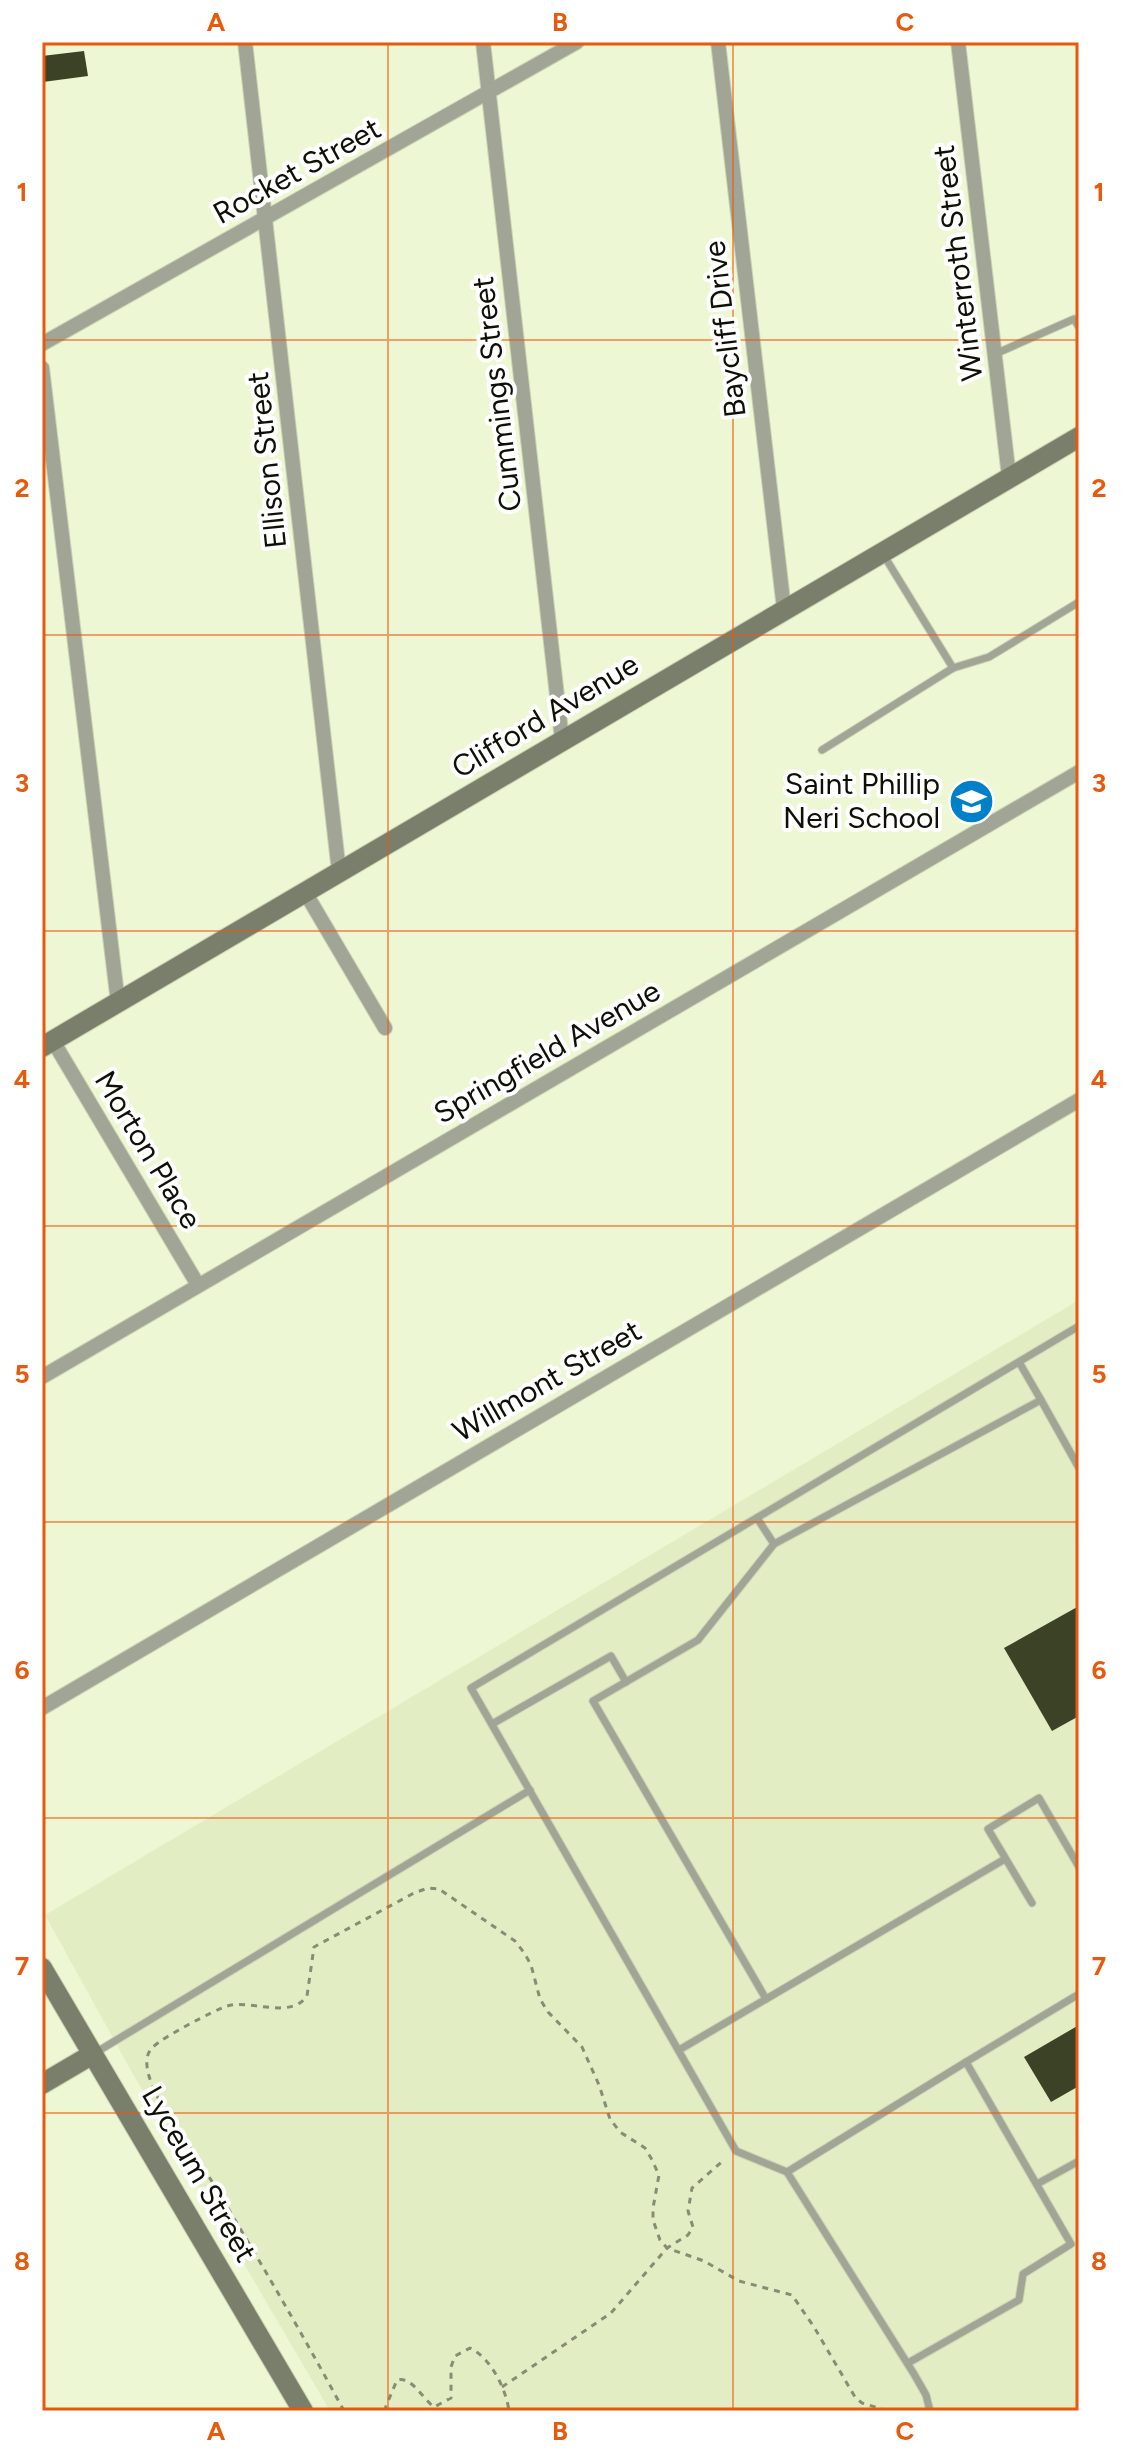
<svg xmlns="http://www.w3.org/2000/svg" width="1121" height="2453" viewBox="0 0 1121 2453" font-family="Figtree,sans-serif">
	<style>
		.built { fill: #e2edc3 }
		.building { fill: #3c4225 }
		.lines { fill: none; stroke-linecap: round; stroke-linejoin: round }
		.lane-casing { stroke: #cad2b3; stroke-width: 9 }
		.street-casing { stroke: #cad2b3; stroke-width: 16 }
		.secondary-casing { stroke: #cad2b3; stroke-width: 22 }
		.path { stroke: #878d75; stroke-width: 3; stroke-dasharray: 6 6; stroke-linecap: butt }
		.lane { stroke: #a0a596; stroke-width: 7 }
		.street { stroke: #a0a596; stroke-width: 14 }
		.secondary { stroke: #797f6a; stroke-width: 20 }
		.grid { fill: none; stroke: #e8590c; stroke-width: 2; stroke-opacity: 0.55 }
		.labels { text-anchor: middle; stroke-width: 8; stroke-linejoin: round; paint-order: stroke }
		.street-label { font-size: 30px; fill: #0e1005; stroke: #fff }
		.poi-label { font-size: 30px; fill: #0e1005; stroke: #fff; text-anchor: end }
		.neatline { fill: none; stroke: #e8590c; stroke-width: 3 }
		.grid-label { font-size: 26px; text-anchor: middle; font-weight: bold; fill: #e8590c }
	</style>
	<rect width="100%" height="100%" fill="#eef7d4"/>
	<path class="built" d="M1079 1300V2411H330L129 2067 45 1915Z"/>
	<g class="building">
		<path d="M84 51 88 76 43 82 42 56Z"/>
		<path d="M1079 1606V1716L1052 1731 1004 1648Z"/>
		<path d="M1079 2025V2086L1051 2102 1024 2057Z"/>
	</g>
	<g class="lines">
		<defs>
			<g id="lane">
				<path d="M995 354 1074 319 1079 327"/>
				<path d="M953 668 989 657 1079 602"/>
				<path d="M822 750 953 668 883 554"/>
				<path d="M1041 1400 1079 1468"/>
				<path d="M757 1518 774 1544 698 1640 593 1701 766 1999"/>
				<path d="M774 1544 1041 1400 1019 1362"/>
				<path d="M492 1724 611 1656 626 1682"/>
				<path d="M1032 1903 988 1829 1039 1798 1079 1867"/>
				<path d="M679 2050 1005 1859"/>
				<path d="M95 2053 530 1790"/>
				<path d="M787 2172 966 2062"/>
				<path d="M1037 2184 1079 2161"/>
				<path d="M908 2363 1019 2300 1023 2274 1071 2244 966 2062 1079 1994"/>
				<path d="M930 2411 926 2395 914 2374 787 2172 736 2151 471 1688 1079 1326"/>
			</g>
			<g id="street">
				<path d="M245 42 339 872"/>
				<path d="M483 42 562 740"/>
				<path d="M718 42 784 609"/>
				<path d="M958 42 1009 477"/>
				<path d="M42 344 577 42"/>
				<path d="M42 368 118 1003"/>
				<path d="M305 892 385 1028"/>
				<path d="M53 1041 198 1285"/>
				<path d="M42 1377 1079 772"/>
				<path d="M42 1708 1079 1100"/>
			</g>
			<g id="secondary">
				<path d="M42 1047 1079 437"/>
				<path d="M42 1968 303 2411"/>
				<path d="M42 2084 93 2054"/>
			</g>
		</defs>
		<use href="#lane" class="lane-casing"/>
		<use href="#street" class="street-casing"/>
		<use href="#secondary" class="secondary-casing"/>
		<g class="path">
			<path d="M502 2387 611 2313 667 2248 688 2235 693 2227 688 2211 692 2188 725 2159"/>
			<path d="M344 2411C302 2333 257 2256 211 2180 193 2149 158 2108 149 2076 146 2066 145 2054 153 2047 163 2037 213 2011 227 2006 251 1999 290 2020 307 1996L314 1947 414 1893 428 1888 439 1889 515 1941 525 1954 531 1965 540 1999 548 2012 582 2047 599 2085 610 2119 620 2132 645 2148 651 2158 659 2175 653 2208V2220L660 2240 667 2248 704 2261 739 2281 792 2295 814 2327 855 2397 862 2403 888 2411"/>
			<path d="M384 2411 397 2380C412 2376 422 2398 434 2407L451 2398V2367L455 2356 470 2348C491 2358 506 2389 509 2411"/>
		</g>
		<use href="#lane" class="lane"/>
		<use href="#street" class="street"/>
		<use href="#secondary" class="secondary"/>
	</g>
	<path class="grid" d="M388 42V2411M733 42V2411M42 340H1079M42 635H1079M42 931H1079M42 1226H1079M42 1522H1079M42 1818H1079M42 2113H1079"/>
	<defs>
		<symbol id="school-disc" viewBox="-11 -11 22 22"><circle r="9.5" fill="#0080c8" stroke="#fff"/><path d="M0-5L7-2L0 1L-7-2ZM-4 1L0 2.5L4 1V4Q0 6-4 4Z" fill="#fff"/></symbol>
	</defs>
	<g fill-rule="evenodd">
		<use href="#school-disc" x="946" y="776" width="51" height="51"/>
	</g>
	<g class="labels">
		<g class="street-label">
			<text transform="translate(297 171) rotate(-29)" y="10">Rocket Street</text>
			<text transform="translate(958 263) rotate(-97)" y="10">Winterroth Street</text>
			<text transform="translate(725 329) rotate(-97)" y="10">Baycliff Drive</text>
			<text transform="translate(497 394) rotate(-97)" y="10">Cummings Street</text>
			<text transform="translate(267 460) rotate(-96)" y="10">Ellison Street</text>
			<text transform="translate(545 716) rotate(-31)" y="10">Clifford Avenue</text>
			<text transform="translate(547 1052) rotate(-30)" y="10">Springfield Avenue</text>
			<text transform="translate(148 1150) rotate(59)" y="10">Morton Place</text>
			<text transform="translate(547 1381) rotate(-30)" y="10">Willmont Street</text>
			<text transform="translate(199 2174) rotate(60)" y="10">Lyceum Street</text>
		</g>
		<g class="poi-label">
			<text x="940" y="794">Saint Phillip<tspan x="940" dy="34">Neri School</tspan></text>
		</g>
	</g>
	<rect width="1121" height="2453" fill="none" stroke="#ffffff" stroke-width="88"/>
	<rect x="44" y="44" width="1033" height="2365" class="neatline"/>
	<g class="grid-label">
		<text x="216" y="31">A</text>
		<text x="560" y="31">B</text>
		<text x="905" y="31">C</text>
		<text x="22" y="201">1</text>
		<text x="1099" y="201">1</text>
		<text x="22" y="497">2</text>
		<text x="1099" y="497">2</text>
		<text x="22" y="792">3</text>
		<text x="1099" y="792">3</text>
		<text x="22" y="1088">4</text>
		<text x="1099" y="1088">4</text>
		<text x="22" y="1383">5</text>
		<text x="1099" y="1383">5</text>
		<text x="22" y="1679">6</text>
		<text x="1099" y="1679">6</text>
		<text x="22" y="1975">7</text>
		<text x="1099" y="1975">7</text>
		<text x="22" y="2270">8</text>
		<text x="1099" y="2270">8</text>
		<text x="216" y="2440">A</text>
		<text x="560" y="2440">B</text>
		<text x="905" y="2440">C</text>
	</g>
</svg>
